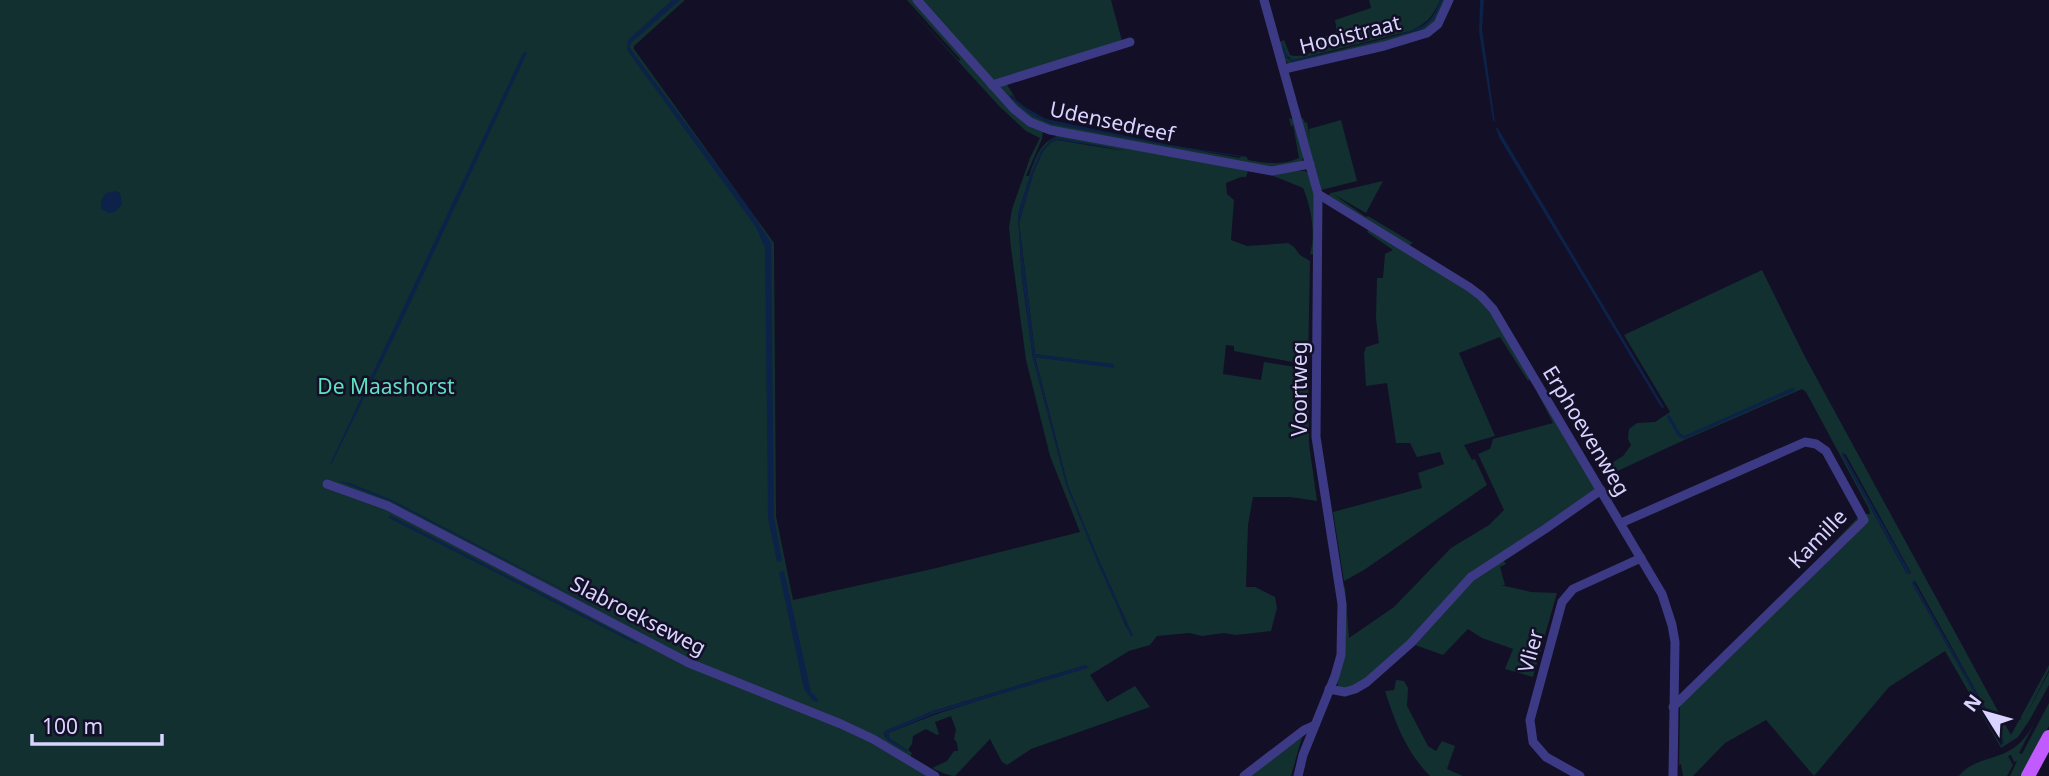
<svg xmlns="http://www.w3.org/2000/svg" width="2049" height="776" viewBox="0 0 2049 776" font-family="'Noto Sans',sans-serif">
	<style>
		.green { fill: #12302f; fill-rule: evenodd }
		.water { fill: #0c2248 }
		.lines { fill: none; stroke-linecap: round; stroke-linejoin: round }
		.minor { stroke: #3d3a85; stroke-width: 9 }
		.primary { stroke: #c25bff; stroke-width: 14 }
		.labels { text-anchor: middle; stroke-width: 5; stroke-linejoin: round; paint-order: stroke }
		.street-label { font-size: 21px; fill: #d9d4ff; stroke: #130f26 }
		.park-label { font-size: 21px; fill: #5fe0c0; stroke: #130f26 }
	</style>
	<rect width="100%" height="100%" fill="#130f26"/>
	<g class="green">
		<path d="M0 0H685L634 46V49L774 243 776 516 793 600 932 569 1080 532 1050 456 1026 360 1011 248 1009 227 1012 209 1030 158 1040 138 1026 131 1000 107 902 0 959 61 960 59 907 0H913L1004 103 1043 130 1042 139 1026 176H1029C1036 157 1039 143 1059 135L1250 170 1305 171 1308 173 1314 196V255L1310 254C1316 235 1311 206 1303 188L1271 175 1248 171 1246 177H1241L1226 183 1227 194 1234 200 1231 240 1247 246 1288 243 1294 247 1300 255 1310 261 1308 365 1234 351V346L1226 345 1223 374 1261 380 1264 362 1308 369 1309 444 1317 501 1290 497H1253L1248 525 1246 587H1255L1275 597 1277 608 1271 631 1236 635 1224 633 1202 636 1189 633 1157 636 1150 645 1129 651 1090 675 1107 702 1135 686 1150 707 1031 749 1007 765 1002 762 990 739 955 776C949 776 938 771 932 768L947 761 954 751H958L957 743 954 739 956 730 951 716 935 722 939 734 937 735 926 729 913 736 912 744 908 750 912 753 908 763 929 776H0ZM1054 137 1124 151 1057 140 1050 143 1043 151 1033 174 1019 223 1035 354 1114 367 1035 357 1068 486 1100 563 1133 636 1126 627 1067 487 1033 358 1022 279 1018 214 1030 176 1041 151ZM1086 665H1087L934 715 888 733 890 739 903 747 885 737 884 732 933 711Z"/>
		<path d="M919 0H1111L1122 41 991 81Z"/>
		<path d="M1369 0H1440C1433 17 1426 24 1410 31L1302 58 1292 60 1287 55 1285 57 1292 62 1299 60 1419 30C1429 25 1439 10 1442 0H1446L1431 27 1406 37 1290 64 1285 61 1279 42 1284 40 1290 55C1300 58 1309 53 1318 50L1315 40 1337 32 1335 20 1371 8Z"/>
		<path d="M1006 83 1016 99 1011 95 1010 97C1023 108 1034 117 1050 123L1239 158 1242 156 1247 157 1248 160C1266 163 1282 166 1299 158L1293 125 1291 127 1289 118 1295 120 1304 157 1301 162 1267 168 1058 130 1032 120 999 91 1000 86Z"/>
		<path d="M1303 118 1305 123 1307 122 1310 139 1309 129 1341 120 1357 181 1321 190 1301 120Z"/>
		<path d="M1383 181 1366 213 1333 194 1366 217 1368 216 1413 243 1408 246 1327 196 1331 193Z"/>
		<path d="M1369 229 1464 286 1486 305 1531 378 1528 381 1500 337 1459 353 1495 436 1464 445 1472 460 1475 459 1487 485 1364 570 1344 581 1333 512 1422 488 1418 473 1444 464 1440 452 1417 457 1410 443H1396L1387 383 1366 386 1364 353 1366 347 1379 343 1376 319 1377 278H1383L1385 254 1393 250 1367 232Z"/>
		<path d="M1762 270 1804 355 2011 735 2049 665V670L2024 719 2049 672V685L2029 721 2018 737 2001 748 1945 651 1889 687 1814 776 1766 720 1725 743 1693 776H1683L1681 764 1679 765 1680 706 1861 514H1870L1869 509 1806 392 1802 389 1682 441 1611 474 1609 471 1610 464 1623 456 1631 445 1628 439 1629 429 1637 423 1655 422 1670 412 1624 335ZM1843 453 1846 455 1911 573 1907 574 1842 455ZM1915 581 2004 742 2003 744 1912 583Z"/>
		<path d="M1537 392H1539L1595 485 1594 490 1489 562 1410 641 1364 681 1350 688H1339C1335 680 1337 675 1339 666 1346 638 1347 619 1342 591L1345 586 1349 638 1394 607 1451 548 1489 525 1504 510 1478 454 1490 449 1493 439 1553 423Z"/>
		<path d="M1503 560 1506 564 1500 567 1505 585H1501L1531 592 1557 593 1533 677 1505 669 1513 649 1482 638 1468 629 1443 655 1415 645 1473 580Z"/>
		<path d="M1396 680 1404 681 1408 688 1407 706 1428 746 1436 751 1442 741 1455 746 1447 769 1463 776H1430C1406 752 1395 722 1385 691L1394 690Z"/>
		<path d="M2049 695 2019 753 2022 754 2049 703V726L2022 776H2010L2017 761 2014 762 2011 755 2008 756 2013 765 2007 776H1959C1972 759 1995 760 2012 749 2030 738 2039 713 2049 695Z"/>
		<path d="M1302 737 1291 776H1249Z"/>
	</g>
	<g class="water">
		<path d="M672 0H680L631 43 629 47 750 210 771 243 774 517 782 560 780 562H777L768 518 765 248 756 227 627 50 628 40Z"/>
		<path d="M1440 0H1442C1438 13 1432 24 1419 30L1292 62C1285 59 1282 50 1282 43L1289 59H1297C1321 54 1410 36 1426 23 1433 17 1437 9 1440 0Z"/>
		<path d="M1480 0H1484L1482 29 1495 122 1493 120 1479 32Z"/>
		<path d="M525 52 527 53 398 329 331 465 330 464 523 53Z"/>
		<path d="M1010 95 1025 107 1046 119 1170 145 1242 156V157L1169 146 1050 123 1030 114 1010 97Z"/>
		<path d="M1497 127 1664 407V408L1661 407 1500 139 1496 129Z"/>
		<path d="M1054 137 1125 150 1057 140 1050 143 1043 151 1033 174 1019 223 1035 354 1114 364V368L1035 357 1068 486 1100 563 1133 636 1131 637 1098 564 1067 487 1033 358 1022 279 1018 214 1030 176 1041 151Z"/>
		<path d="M116 191 120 193 122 204 115 212 109 213 101 209V201L106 193Z"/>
		<path d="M1792 388 1795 389 1794 391 1684 439 1678 436 1667 417 1668 415 1670 416 1680 433 1684 436Z"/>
		<path d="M1843 453 1911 574H1907L1841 454Z"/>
		<path d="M338 481 350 483 392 500 646 633 390 501Z"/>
		<path d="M390 515 638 643 636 644 389 518Z"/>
		<path d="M784 571 811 692 818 699V702L813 701 804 689 779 572Z"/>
		<path d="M1913 580 2004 742 2003 744 1912 583Z"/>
		<path d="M1086 665 1088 668 1085 669 934 714 888 733 890 739 907 750V752L887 740 884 732 886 730 933 711Z"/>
	</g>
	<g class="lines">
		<g class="minor">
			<path d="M917 0 1014 109 1030 122 1050 130 1272 171 1310 164"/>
			<path d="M1264 0 1318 194 1316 437 1342 604 1341 655 1335 676 1303 755 1298 776"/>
			<path d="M1284 69 1384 46 1427 33 1438 24 1449 0"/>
			<path d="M992 85 1130 42"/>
			<path d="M1318 194 1469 287 1481 296 1493 309 1662 594 1672 625 1675 642 1673 776"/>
			<path d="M327 484 388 506 689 663 841 724 873 739 935 776"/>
			<path d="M1621 523 1805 442 1816 444 1826 451 1864 520 1673 707"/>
			<path d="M1329 689 1345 692 1355 689 1367 682 1411 643 1471 577 1545 529 1601 490"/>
			<path d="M1244 776 1304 730 1315 725"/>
			<path d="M1580 776 1546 757 1533 742 1530 720 1562 602 1573 589 1641 558"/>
		</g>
		<path class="primary" d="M2028 776 2049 737"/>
	</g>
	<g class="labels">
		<g class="street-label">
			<text transform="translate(1350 35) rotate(-14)" y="7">Hooistraat</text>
			<text transform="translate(1112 122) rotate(12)" y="7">Udensedreef</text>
			<text transform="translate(1300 389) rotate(-90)" y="7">Voortweg</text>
			<text transform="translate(1586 431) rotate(59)" y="7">Erphoevenweg</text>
			<text transform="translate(1818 539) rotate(-46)" y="7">Kamille</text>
			<text transform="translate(638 616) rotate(27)" y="7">Slabroekseweg</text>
			<text transform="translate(1531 651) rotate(-75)" y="7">Vlier</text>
		</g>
		<g class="park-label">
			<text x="386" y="394">De Maashorst</text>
		</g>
	</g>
	<g transform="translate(1986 713) rotate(307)" stroke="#130f26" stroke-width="5" paint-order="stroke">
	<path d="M0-5L12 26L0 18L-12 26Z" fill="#d9d4ff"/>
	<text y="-10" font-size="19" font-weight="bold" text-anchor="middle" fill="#d9d4ff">N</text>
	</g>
	<path d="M32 734v10h130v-10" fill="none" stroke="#d9d4ff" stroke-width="3.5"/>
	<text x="42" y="734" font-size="21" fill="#d9d4ff" stroke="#130f26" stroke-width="5" paint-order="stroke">100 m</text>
</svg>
